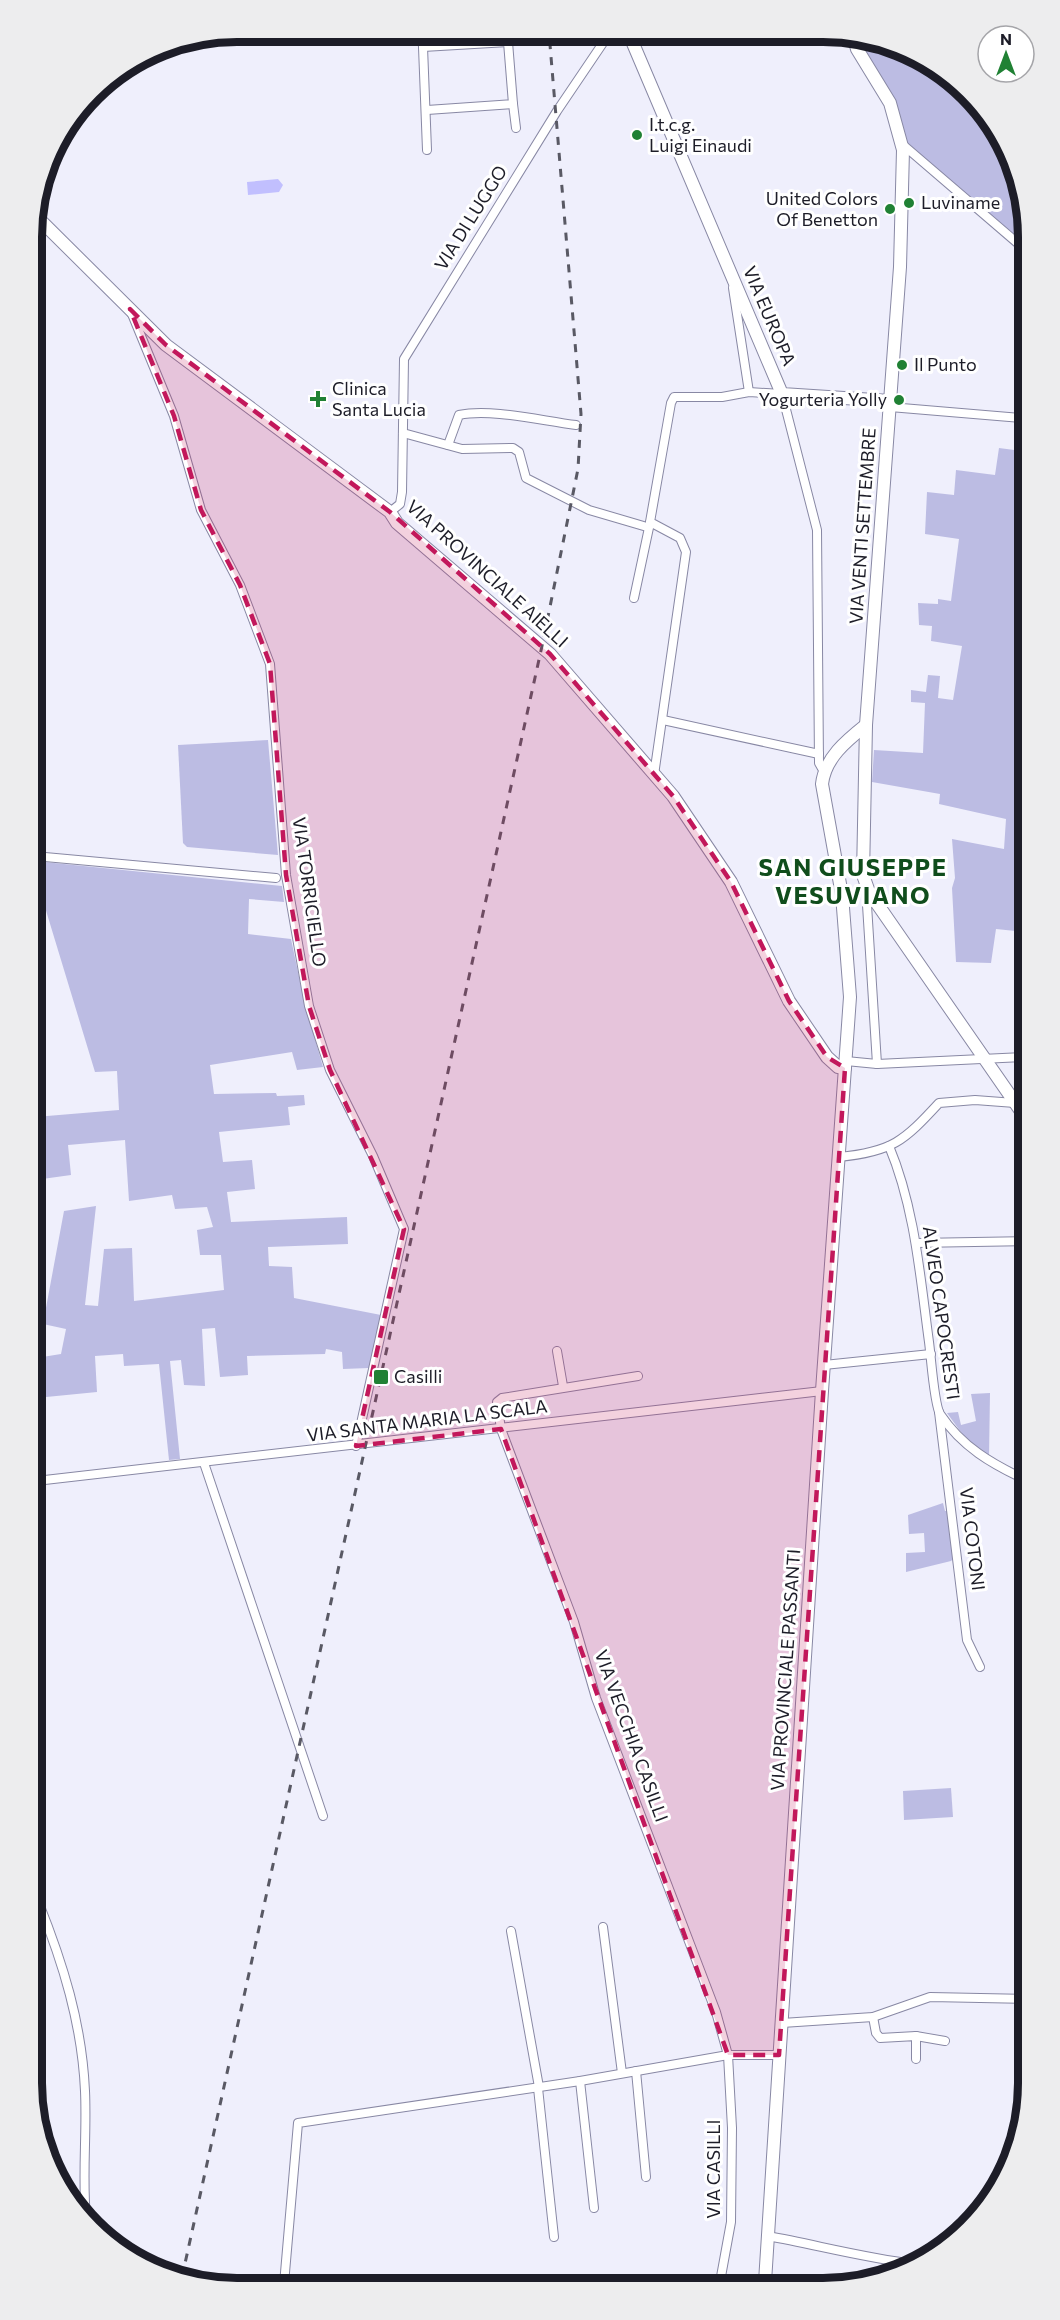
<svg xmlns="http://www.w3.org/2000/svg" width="1060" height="2320" viewBox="0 0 1060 2320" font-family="Commissioner,sans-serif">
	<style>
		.green { fill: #bcbce3 }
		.water { fill: #c1bffe }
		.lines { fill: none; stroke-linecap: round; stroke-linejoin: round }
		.street-casing { stroke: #8888a4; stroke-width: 10 }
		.secondary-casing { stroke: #8888a4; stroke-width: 14 }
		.street { stroke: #fff; stroke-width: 8 }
		.secondary { stroke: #fff; stroke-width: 12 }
		.rail { stroke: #595964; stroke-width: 3; stroke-dasharray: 8 8; stroke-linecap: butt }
		.marked { fill: #c2185b; fill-opacity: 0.2; stroke: #c2185b; stroke-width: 4.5; stroke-dasharray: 12 8; stroke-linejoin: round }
		.poi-dot { fill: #208134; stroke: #fff; stroke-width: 2 }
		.labels { text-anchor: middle; stroke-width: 6; stroke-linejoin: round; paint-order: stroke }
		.poi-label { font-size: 18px; fill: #1d1d28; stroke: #fff; text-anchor: start }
		.street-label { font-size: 18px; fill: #1d1d28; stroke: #fff }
		.district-label { font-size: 24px; font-weight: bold; letter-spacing: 1.5px; fill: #104d1c; stroke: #fff }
		.rim { fill: none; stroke: #1d1d28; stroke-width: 8 }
	</style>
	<rect width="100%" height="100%" fill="#efeffc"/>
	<g class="green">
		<path d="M857 35H863L959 83 994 123 1021 184 1022 243 905 141 861 49Z"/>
		<path d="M999 448 1022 451 1024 932 996 929 991 963 956 962 952 888 955 878 952 839 1004 849 1006 819 939 804 940 794 872 782 874 750 923 753 925 703 911 702V690L926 692 928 675 940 676 938 698 953 700 962 646 931 641 932 626 919 625 918 603 938 604V599L951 601 959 539 925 534 927 492 954 495 956 470 995 475Z"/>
		<path d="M268 740 278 855 187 847 183 843 178 745Z"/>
		<path d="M44 862 282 886 284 902 249 899 248 934 291 939 304 1000 323 1067 297 1070 292 1052 210 1065 214 1094 276 1093 277 1096 304 1095 305 1105 288 1107 290 1125 219 1132 223 1162 252 1160 255 1189 227 1192 231 1222 347 1217 348 1244 268 1247 269 1266 292 1267 294 1298 381 1315 369 1368 343 1369 342 1352 326 1349 325 1354 247 1356 248 1375 220 1377 215 1328 202 1329 205 1386 184 1385 181 1360 170 1361 180 1459 169 1460 159 1364 124 1366 123 1354 95 1356 97 1392 36 1398V1358L61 1354 66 1329 43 1324 64 1211 96 1206 85 1305 98 1306 104 1249 132 1248 134 1301 224 1290 221 1255H200L197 1230 213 1227 207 1207 175 1209 172 1195 129 1201 125 1140 68 1145 71 1175 35 1180V1117L119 1110 117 1071 95 1072 34 871V863Z"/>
		<path d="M990 1393 989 1457 963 1435 947 1413 958 1412 961 1425 976 1421 971 1394Z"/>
		<path d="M943 1503 945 1511H948L955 1557 951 1561 906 1572V1553L925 1552 924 1533 909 1534 908 1515Z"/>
		<path d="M951 1788 953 1817 904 1820 903 1791Z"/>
	</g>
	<path class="water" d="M278 179 283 185 279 192 248 195 247 182Z"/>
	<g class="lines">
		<defs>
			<g id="street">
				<path d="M422 33 423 47 508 42 507 33"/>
				<path d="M423 47 427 150"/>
				<path d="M513 104 516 128"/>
				<path d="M427 110 513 104 508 42"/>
				<path d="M902 144 1022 247"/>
				<path d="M733 288 749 392"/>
				<path d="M132 314 174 416 201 510 240 585 270 664 286 875 309 1006 330 1070 373 1156 404 1229 356 1446"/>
				<path d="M890 407 1022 418"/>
				<path d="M403 433 462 449 513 448 519 452 526 478 589 510 647 527"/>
				<path d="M448 445 459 415C491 408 542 421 576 425"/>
				<path d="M390 512 400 504 402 492 404 359 557 111 609 34"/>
				<path d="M634 598 650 523"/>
				<path d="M663 720 819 754"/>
				<path d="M654 775 686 552 680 538 650 522 671 403 674 397H722L749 392 782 394 817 530 819 763 823 770"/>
				<path d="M34 856 276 878"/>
				<path d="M869 892 867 905 877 1064"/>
				<path d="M846 1061 877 1064 1024 1057"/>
				<path d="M889 1146C915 1208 920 1276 929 1342 931 1356 934 1404 940 1414 962 1447 992 1464 1026 1480"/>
				<path d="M839 1157C892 1152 904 1141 939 1103L975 1100 1015 1103"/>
				<path d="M916 1243 1025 1241"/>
				<path d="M557 1351 563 1386"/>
				<path d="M824 1365 931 1354"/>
				<path d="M638 1376 502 1398 497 1402 501 1429 574 1622 596 1698 716 2012 728 2055 732 2128 731 2222 720 2282"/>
				<path d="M939 1412 967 1640 980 1667"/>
				<path d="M204 1463 323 1816"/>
				<path d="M36 1481 822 1391"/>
				<path d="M38 1901C63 1963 82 2024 85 2091 87 2134 82 2176 86 2218"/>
				<path d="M603 1927 622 2073"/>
				<path d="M511 1931 539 2087"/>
				<path d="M873 2017 876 2033 880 2038 916 2036V2059"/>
				<path d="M782 2023 873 2017 930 1997 1028 1999"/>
				<path d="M916 2036 945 2041"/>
				<path d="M636 2071 646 2177"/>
				<path d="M580 2081 594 2208"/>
				<path d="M538 2088 554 2237"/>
				<path d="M768 2236C817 2245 865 2258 915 2264"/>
				<path d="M284 2284 298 2123 580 2081 728 2055H779"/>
			</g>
			<g id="secondary">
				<path d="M629 34 782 394 890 401"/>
				<path d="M853 35 857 49 890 103 903 150 900 267 866 725 863 875 869 892 1025 1117"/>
				<path d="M34 214 166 345 390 512 397 523 550 654 673 796 731 882 789 1001 827 1057 838 1067 845 1068"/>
				<path d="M765 2282 822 1391 850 997 842 895 822 784C825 758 846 741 866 725"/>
			</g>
		</defs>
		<use href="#street" class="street-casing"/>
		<use href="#secondary" class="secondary-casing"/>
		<use href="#street" class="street"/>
		<use href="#secondary" class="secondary"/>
		<path class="rail" d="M182 2277 542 646 578 469 581 414 549 33"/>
	</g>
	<path class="marked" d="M130 309 166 345 390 512 550 654 673 796 731 882 789 1001 827 1057 845 1068 779 2055H728L501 1429 356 1446 404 1229 330 1070 309 1006 286 875 270 664 240 585 201 510 174 416Z"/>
	<g class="poi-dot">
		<circle cx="637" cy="135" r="6"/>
		<circle cx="909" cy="203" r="6"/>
		<circle cx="890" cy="209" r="6"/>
		<circle cx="902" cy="365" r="6"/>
		<path d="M315 390h6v6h6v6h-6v6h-6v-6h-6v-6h6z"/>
		<circle cx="899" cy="400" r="6"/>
		<rect x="373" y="1369" width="16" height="16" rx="3"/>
	</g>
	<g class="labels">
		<g class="poi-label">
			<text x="649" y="131">I.t.c.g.<tspan x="649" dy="21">Luigi Einaudi</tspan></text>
			<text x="878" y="205" text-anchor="end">United Colors<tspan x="878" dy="21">Of Benetton</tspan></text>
			<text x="921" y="209">Luviname</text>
			<text x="914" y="371">Il Punto</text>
			<text x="332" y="395">Clinica<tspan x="332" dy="21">Santa Lucia</tspan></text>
			<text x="887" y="406" text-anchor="end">Yogurteria Yolly</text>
			<text x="394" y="1383">Casilli</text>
		</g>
		<g class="street-label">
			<text transform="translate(471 218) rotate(-58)" y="6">VIA DI LUGGO</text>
			<text transform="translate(769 316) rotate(67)" y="6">VIA EUROPA</text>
			<text transform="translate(863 526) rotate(-86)" y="6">VIA VENTI SETTEMBRE</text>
			<text transform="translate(487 574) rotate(42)" y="6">VIA PROVINCIALE AIELLI</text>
			<text transform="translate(309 892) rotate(82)" y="6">VIA TORRICIELLO</text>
			<text transform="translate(941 1313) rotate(82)" y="6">ALVEO CAPOCRESTI</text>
			<text transform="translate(427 1421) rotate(-7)" y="6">VIA SANTA MARIA LA SCALA</text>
			<text transform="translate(972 1539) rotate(83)" y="6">VIA COTONI</text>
			<text transform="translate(786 1670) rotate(-86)" y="6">VIA PROVINCIALE PASSANTI</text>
			<text transform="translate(631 1736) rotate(70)" y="6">VIA VECCHIA CASILLI</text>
			<text transform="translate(714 2169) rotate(-90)" y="6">VIA CASILLI</text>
		</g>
		<g class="district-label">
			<text x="853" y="876">SAN GIUSEPPE<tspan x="853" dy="28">VESUVIANO</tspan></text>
		</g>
	</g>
	<path d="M0 0H1060V2320H0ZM237 42H823A195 195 0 0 1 1018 237V2083A195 195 0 0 1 823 2278H237A195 195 0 0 1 42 2083V237A195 195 0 0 1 237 42Z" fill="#ededee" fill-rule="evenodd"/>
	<path class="rim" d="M237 42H823A195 195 0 0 1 1018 237V2083A195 195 0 0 1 823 2278H237A195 195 0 0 1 42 2083V237A195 195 0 0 1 237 42Z"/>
	<g transform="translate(1006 54)"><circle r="28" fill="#ffffff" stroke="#a5a5a9" stroke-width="1.5"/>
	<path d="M0-4.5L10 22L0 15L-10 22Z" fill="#208134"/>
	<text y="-9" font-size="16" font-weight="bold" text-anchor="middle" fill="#1d1d28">N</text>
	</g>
</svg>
